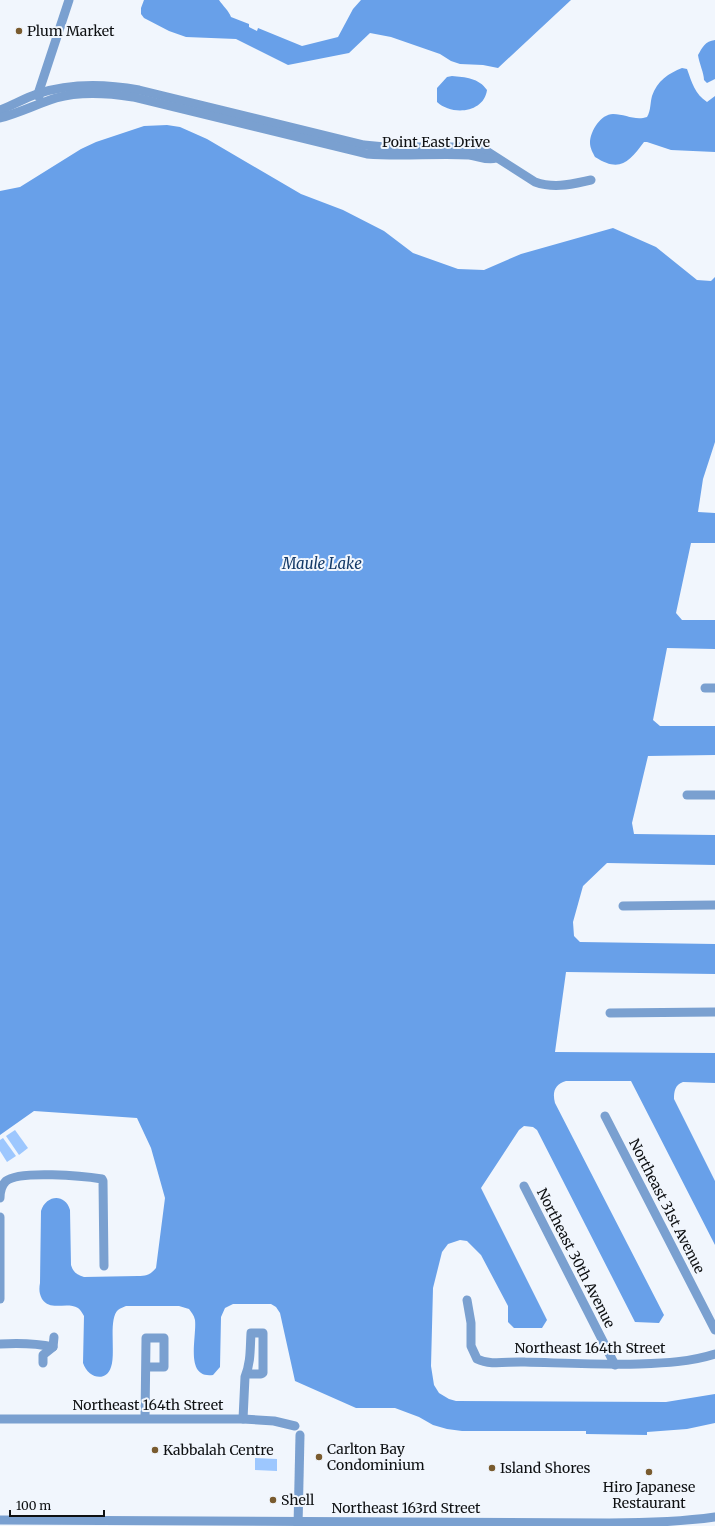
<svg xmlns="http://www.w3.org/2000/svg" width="715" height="1526" viewBox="0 0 715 1526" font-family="Merriweather,serif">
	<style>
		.green { fill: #9dc7fe }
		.water { fill: #68a0e9 }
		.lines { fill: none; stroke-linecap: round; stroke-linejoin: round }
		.minor { stroke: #7aa0d0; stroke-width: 9 }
		.poi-dot { fill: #795b2f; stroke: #f1f6fd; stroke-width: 1.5 }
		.labels { text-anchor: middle; stroke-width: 4; stroke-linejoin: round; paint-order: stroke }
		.poi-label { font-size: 14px; fill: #0e1012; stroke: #f1f6fd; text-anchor: start }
		.street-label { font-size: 14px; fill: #0e1012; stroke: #f1f6fd }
		.water-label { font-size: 15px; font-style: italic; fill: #133967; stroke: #f1f6fd }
	</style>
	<rect width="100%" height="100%" fill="#f1f6fd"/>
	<g class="green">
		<path d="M15 1130 28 1148 19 1155 6 1136Z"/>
		<path d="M3 1138 16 1156 7 1162 0 1151V1140Z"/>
		<path d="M255 1458 277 1459V1471L255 1470Z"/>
	</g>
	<g class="water">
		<path d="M144 0H219C223 6 229 11 231 17L249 24V27L257 31 258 28 302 46 338 37 353 9 361 0H571L498 68 483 65 460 64 451 61 440 54 391 37 370 33 349 53 288 65 236 39 186 37 169 31 144 18 141 14V8Z"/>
		<path d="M715 40V79L707 83 704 80C704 73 699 63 698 55 702 48 705 41 715 40Z"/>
		<path d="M682 68 687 69C692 83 695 94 707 102L715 96V152L671 150 647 142H644C629 162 620 173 595 157 593 153 590 148 590 143 590 131 601 114 613 114 625 114 635 121 647 117 651 110 650 103 652 96 657 81 669 73 682 68Z"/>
		<path d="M452 76C465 77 479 78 487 90 484 113 452 116 437 102V88L447 77Z"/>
		<path d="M167 125 180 127 207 139 301 194 343 210 384 231 413 253 458 269 484 270 521 254 613 228 656 247 697 280 711 281 715 277V442L703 479 698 512 715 513V543H691L676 613 682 620H715V649L667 648 653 720 660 726H715V755L648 756 632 823 634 834 715 835V865L607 863 583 886 573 922 574 936 580 942 715 944V974L566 972 555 1052 715 1053V1083L683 1082C675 1085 674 1091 674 1099L715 1181V1245L631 1081H566C555 1084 552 1092 555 1103L664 1315 659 1323 635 1322 537 1130 533 1127 524 1126 519 1130 481 1188 547 1320 542 1328H514L508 1322V1306L481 1255 467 1241 460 1240 448 1244 442 1252 433 1288 431 1366 434 1385 439 1393 449 1399 456 1401 666 1402 715 1394V1423L687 1429 647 1432V1435L586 1434V1431H462L447 1429 433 1425 419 1417 395 1408H356L295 1381 280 1313 276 1307 271 1304H233L225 1308 221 1317 220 1367 213 1375C184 1379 197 1337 195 1320 194 1315 191 1312 189 1309L179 1306H126C124 1307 120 1308 118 1310 108 1319 116 1354 111 1367 106 1383 88 1378 83 1363L84 1316C82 1313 81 1310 78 1308 66 1301 51 1312 42 1299 39 1293 39 1289 40 1283L41 1211C46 1195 65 1193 70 1210L71 1265C73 1272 77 1275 84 1277L138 1276C146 1276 150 1275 156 1268L165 1198 151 1148 137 1118 34 1111 0 1135V191L20 187 81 149 96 142 144 126Z"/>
	</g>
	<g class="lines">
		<g class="minor">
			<path d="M39 97V91L69 0"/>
			<path d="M0 110C13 105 25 98 37 94 70 83 106 84 139 90L364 145 385 147H465L485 150 535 182C555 189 572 184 591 180"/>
			<path d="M0 118C19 113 37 104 56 98 81 91 107 93 133 97L367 154C401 157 435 153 469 155 479 156 487 161 496 158"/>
			<path d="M705 688H715"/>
			<path d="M687 795H715"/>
			<path d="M623 906 715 905"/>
			<path d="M610 1013 715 1012"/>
			<path d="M605 1116 715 1330"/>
			<path d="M524 1186 615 1365"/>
			<path d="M0 1198C0 1192 1 1186 6 1181 19 1170 84 1176 102 1179L103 1181 104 1266"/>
			<path d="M0 1217V1299"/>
			<path d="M467 1300 471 1323V1346L477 1359C491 1366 509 1361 525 1362 563 1363 601 1365 639 1364 665 1363 690 1362 715 1354"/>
			<path d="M0 1344C18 1343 35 1343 53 1347"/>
			<path d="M43 1363V1355L53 1347 54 1337"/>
			<path d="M145 1418 146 1340V1338H164V1367H146"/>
			<path d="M0 1419H243L274 1421 295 1426"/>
			<path d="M243 1419 245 1377C251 1362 250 1349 251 1333H263V1373L261 1374H246"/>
			<path d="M0 1520 609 1523C645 1523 680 1522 715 1517"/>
			<path d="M298 1526 300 1435"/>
		</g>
	</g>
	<g class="poi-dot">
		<circle cx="19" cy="31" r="4"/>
		<circle cx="155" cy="1450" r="4"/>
		<circle cx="319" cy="1457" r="4"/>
		<circle cx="492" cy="1468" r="4"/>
		<circle cx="649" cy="1472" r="4"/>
		<circle cx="273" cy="1500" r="4"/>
	</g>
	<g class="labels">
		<g class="poi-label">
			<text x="27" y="36">Plum Market</text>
			<text x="327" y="1454">Carlton Bay<tspan x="327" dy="16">Condominium</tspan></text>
			<text x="163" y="1455">Kabbalah Centre</text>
			<text x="500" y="1473">Island Shores</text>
			<text x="649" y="1492" text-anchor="middle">Hiro Japanese<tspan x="649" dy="16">Restaurant</tspan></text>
			<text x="281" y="1505">Shell</text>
		</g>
		<g class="street-label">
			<text x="436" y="147">Point East Drive</text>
			<text transform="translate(667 1206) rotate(63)" y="5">Northeast 31st Avenue</text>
			<text transform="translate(576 1258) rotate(63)" y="5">Northeast 30th Avenue</text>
			<text x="590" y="1353">Northeast 164th Street</text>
			<text x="148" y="1410">Northeast 164th Street</text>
			<text x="406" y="1513">Northeast 163rd Street</text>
		</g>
		<g class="water-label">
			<text x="322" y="569">Maule Lake</text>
		</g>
	</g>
	<path d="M10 1510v6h94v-6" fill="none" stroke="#0e1012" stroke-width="2"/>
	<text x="16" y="1510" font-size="12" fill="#0e1012" stroke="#f1f6fd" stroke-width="3" paint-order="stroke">100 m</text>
</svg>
